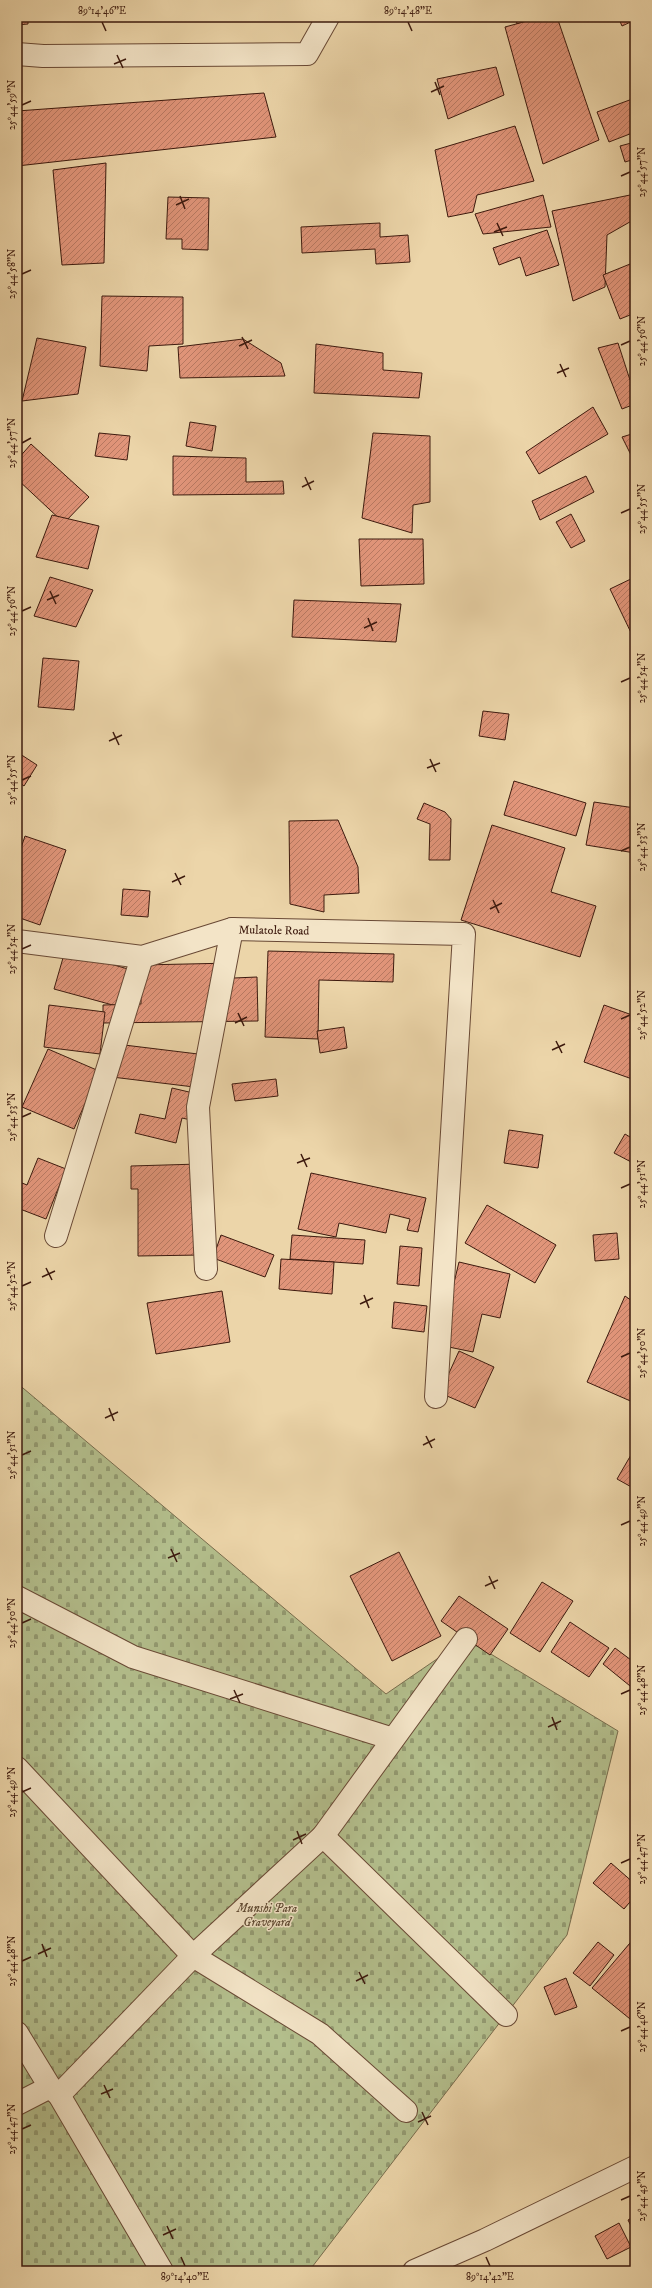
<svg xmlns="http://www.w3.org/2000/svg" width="652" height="2288" viewBox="0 0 652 2288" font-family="'IM FELL DW Pica',serif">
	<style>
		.cemetery { fill: url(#cemetery-stones); stroke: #786c4d }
		.building { fill: url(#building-hatch); stroke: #3d1a0e }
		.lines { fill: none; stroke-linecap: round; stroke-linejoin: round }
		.minor-casing { stroke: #694935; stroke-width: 24 }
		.minor { stroke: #f3e4c7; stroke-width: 22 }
		.ticks { fill: none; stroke: #3d1a0e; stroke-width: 1.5 }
		.labels { text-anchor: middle; stroke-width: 3; stroke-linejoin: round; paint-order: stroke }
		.street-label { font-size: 12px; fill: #3d1a0e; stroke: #f3e4c7 }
		.park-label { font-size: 12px; font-style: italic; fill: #604b34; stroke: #f3e4c7 }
		.neatline { fill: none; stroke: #3d1a0e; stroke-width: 1.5 }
		.ticks-label { font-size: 10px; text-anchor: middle; fill: #3d1a0e }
	</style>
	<defs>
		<pattern id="cemetery-stones" width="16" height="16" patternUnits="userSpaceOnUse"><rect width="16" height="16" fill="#b3be8c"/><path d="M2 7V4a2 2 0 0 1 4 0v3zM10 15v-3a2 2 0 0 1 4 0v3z" fill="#939a71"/></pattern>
		<pattern id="building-hatch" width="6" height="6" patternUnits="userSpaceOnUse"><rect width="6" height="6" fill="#e1957a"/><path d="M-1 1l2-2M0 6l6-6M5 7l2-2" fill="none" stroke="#b87962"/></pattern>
	</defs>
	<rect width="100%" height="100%" fill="#ecd5a9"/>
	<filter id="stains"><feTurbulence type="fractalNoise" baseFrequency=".005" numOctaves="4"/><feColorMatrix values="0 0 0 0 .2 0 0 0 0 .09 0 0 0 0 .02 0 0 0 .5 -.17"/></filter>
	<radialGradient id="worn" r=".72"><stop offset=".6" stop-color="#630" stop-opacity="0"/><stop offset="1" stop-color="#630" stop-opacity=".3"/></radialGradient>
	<path class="cemetery" d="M17 1383 386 1694 466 1639 618 1731 567 1935 309 2271H17Z"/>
	<g class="building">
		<path d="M17 17H28V24L17 25Z"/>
		<path d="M515 17H538L517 24Z"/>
		<path d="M542 17H557L599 140 543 164 505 27Z"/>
		<path d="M618 17H635V20L622 26Z"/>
		<path d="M496 67 504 95 448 119 437 79Z"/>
		<path d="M264 93 276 137 17 166V111Z"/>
		<path d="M635 98V132L609 142 597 112Z"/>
		<path d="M515 126 534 181 477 195 473 212 448 217 435 150Z"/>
		<path d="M635 142V159L625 162 620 146Z"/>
		<path d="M106 163 104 263 62 265 53 170Z"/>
		<path d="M635 194V219L607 235 605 287 573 301 552 211Z"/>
		<path d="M543 195 551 227 483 234 475 214Z"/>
		<path d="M168 197 209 198 208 250 182 249V239H166Z"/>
		<path d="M380 223V237L408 235 410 262 376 264 375 249 302 253 301 227Z"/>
		<path d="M547 230 559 265 526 276 520 257 499 265 493 248Z"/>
		<path d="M635 262V313L620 319 603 275Z"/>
		<path d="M102 296 183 297V344L149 346 147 371 100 366Z"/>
		<path d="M37 338 86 347 78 394 22 401Z"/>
		<path d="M243 339 281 363 285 376 180 378 178 347Z"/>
		<path d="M618 343 630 380 635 379V404L622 409 598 348Z"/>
		<path d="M316 344 383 353V370L422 373 419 398 314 393Z"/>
		<path d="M593 407 608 434 539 474 526 452Z"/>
		<path d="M190 422 216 426 212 451 186 446Z"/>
		<path d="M99 433 130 436 127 460 95 456Z"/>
		<path d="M373 433 430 436V502L413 505 412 533 362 518Z"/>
		<path d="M635 433V463L622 437Z"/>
		<path d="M31 444 89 497 64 523 17 479V460Z"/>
		<path d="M173 456 246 458V482L283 481 284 494 173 495Z"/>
		<path d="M586 476 594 492 540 520 532 501Z"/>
		<path d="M571 514 585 541 571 548 556 522Z"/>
		<path d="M52 515 99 526 88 569 36 557Z"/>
		<path d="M359 539H423L424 584 361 586Z"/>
		<path d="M50 577 93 590 76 627 34 616Z"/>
		<path d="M635 577V641L610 589Z"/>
		<path d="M294 600 401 604 396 642 292 637Z"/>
		<path d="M43 658 79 661 74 710 38 707Z"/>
		<path d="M483 711 509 714 505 740 479 736Z"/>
		<path d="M17 752 37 765 24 786 17 781Z"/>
		<path d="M514 781 586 803 576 836 504 815Z"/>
		<path d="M594 802 635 808V853L586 845Z"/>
		<path d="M424 803 445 812 451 819 450 860H429L430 824 417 819Z"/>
		<path d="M338 820 358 867 359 893 324 895V912L290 904 289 821Z"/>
		<path d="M492 825 565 848 551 892 596 906 580 957 461 920Z"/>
		<path d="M25 836 66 850 40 925 17 917V860Z"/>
		<path d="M123 889 150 891 148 917 121 915Z"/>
		<path d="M65 951 142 973 131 1010 54 989Z"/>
		<path d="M268 951 394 954 393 982 319 980 318 1039 265 1037Z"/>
		<path d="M233 963 234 978 257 977 258 1021 103 1023V1005L141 1004V965Z"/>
		<path d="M49 1005 105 1012 100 1054 44 1047Z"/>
		<path d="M604 1005 635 1016V1080L584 1062Z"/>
		<path d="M344 1027 347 1048 320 1053 317 1031Z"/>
		<path d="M116 1044 198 1054 194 1087 112 1077Z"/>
		<path d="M48 1049 99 1071 74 1129 22 1107Z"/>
		<path d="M276 1079 278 1096 235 1101 232 1084Z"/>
		<path d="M172 1088 206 1096 200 1122 182 1118 176 1143 135 1133 140 1114 165 1119Z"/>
		<path d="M509 1130 543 1135 538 1168 504 1163Z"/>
		<path d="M625 1134 635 1140V1164L614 1153Z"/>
		<path d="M38 1158 66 1169 46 1219 20 1209 17 1217V1181L27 1185Z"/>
		<path d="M199 1164 201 1255 138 1256V1189H131V1166Z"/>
		<path d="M311 1173 426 1198 418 1232 407 1230 410 1219 390 1214 386 1233 339 1223 336 1237 298 1229Z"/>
		<path d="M487 1205 556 1245 535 1283 465 1243Z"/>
		<path d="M617 1233 619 1259 595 1261 593 1235Z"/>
		<path d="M221 1235 274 1255 265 1277 213 1258Z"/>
		<path d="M292 1235 365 1240 363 1264 290 1259Z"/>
		<path d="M400 1246 422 1248 419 1286 397 1284Z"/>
		<path d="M281 1259 334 1262 332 1294 279 1289Z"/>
		<path d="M459 1262 510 1274 500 1318 482 1314 473 1352 439 1345Z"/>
		<path d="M222 1291 230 1342 156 1354 147 1303Z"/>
		<path d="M625 1296 635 1303V1403L587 1382Z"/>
		<path d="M394 1302 427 1306 424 1332 392 1328Z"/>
		<path d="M459 1351 494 1367 475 1408 440 1393Z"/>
		<path d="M635 1448V1489L617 1479Z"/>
		<path d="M399 1552 441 1636 392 1661 350 1576Z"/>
		<path d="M542 1582 573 1601 540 1652 510 1633Z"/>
		<path d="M459 1596 508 1629 490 1655 441 1621Z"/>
		<path d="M570 1622 609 1648 589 1677 551 1652Z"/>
		<path d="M615 1648 635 1663V1690L603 1664Z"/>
		<path d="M611 1863 635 1884V1896L624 1909 593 1883Z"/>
		<path d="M635 1937V2023L592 1988Z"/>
		<path d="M598 1942 614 1955 590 1986 573 1973Z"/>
		<path d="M566 1978 577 2007 555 2015 544 1987Z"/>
		<path d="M635 2216V2234L628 2220Z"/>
		<path d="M619 2223 631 2247 607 2259 595 2236Z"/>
	</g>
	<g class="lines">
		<defs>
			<g id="minor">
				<path d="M17 54 43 56 307 54 328 17"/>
				<path d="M17 941 142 957 232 929 464 934 436 1397"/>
				<path d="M56 1236 142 957"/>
				<path d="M206 1269 198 1107 232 929"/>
				<path d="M17 1597 133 1657 393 1739"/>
				<path d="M17 1768 193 1956 320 2034 406 2111"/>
				<path d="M323 1836 506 2015"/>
				<path d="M17 2033 50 2087 59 2095 162 2271"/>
				<path d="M59 2095 193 1956 323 1836 466 1639"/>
				<path d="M17 2104 50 2087"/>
				<path d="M414 2271 485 2240 635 2167"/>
			</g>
		</defs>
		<use href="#minor" class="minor-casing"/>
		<use href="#minor" class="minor"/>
	</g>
	<path class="ticks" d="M102 22 106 31M408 22 412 31M117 55 123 68M114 64 126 59M435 82 440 95M431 92 444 86M22 105 31 101M621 176 630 172M180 196 185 209M176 205 189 199M497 223 503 236M494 232 507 227M22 274 31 270M242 337 248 349M621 345 630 341M239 346 252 340M560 364 566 377M557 373 569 368M22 443 31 438M305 477 311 490M302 487 314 481M621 513 630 509M50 591 56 604M47 600 59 595M22 611 31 607M368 618 373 631M364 628 377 622M621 682 630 678M113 732 119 745M109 741 122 735M430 759 436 772M427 768 440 763M22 780 31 776M621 851 630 847M175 873 181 885M172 882 185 876M493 900 499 913M490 909 502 903M22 949 31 945M238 1013 244 1026M621 1019 630 1015M235 1023 247 1017M556 1041 562 1053M552 1050 565 1044M22 1117 31 1113M301 1154 307 1167M297 1163 310 1158M621 1188 630 1184M46 1268 52 1280M42 1277 55 1271M22 1286 31 1282M364 1295 369 1308M360 1304 373 1298M621 1357 630 1353M109 1408 114 1421M105 1418 118 1412M426 1436 432 1448M423 1445 435 1439M22 1455 31 1451M621 1525 630 1521M171 1549 177 1562M168 1558 180 1553M489 1576 495 1589M485 1586 498 1580M22 1623 31 1619M234 1690 240 1703M621 1694 630 1690M230 1699 243 1694M552 1717 557 1730M548 1727 561 1721M22 1792 31 1788M297 1831 302 1844M293 1840 306 1834M621 1863 630 1859M42 1944 47 1957M38 1954 51 1948M22 1961 31 1957M359 1972 365 1984M356 1981 368 1975M621 2031 630 2027M104 2085 110 2098M101 2094 113 2089M422 2112 428 2125M418 2122 431 2116M22 2129 31 2125M621 2200 630 2196M167 2226 173 2239M163 2235 176 2229M181 2257 185 2266M486 2257 490 2266"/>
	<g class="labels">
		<g class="street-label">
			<text transform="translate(274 930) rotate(1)" y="4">Mulatole Road</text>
		</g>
		<g class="park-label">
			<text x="267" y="1912">Munshi Para<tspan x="267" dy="14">Graveyard</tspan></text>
		</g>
	</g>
	<rect width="652" height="2288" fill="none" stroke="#ecd5a9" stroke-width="44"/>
	<rect x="22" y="22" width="608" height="2244" class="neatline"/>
	<g class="ticks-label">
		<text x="102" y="14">89°14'46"E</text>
		<text x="408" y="14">89°14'48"E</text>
		<text transform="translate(11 105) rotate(-90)" y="4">25°44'59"N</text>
		<text transform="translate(641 172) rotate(-90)" y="4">25°44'57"N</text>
		<text transform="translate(11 274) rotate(-90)" y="4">25°44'58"N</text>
		<text transform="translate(641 341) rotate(-90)" y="4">25°44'56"N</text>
		<text transform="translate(11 443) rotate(-90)" y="4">25°44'57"N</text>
		<text transform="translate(641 509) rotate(-90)" y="4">25°44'55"N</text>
		<text transform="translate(11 611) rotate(-90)" y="4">25°44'56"N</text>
		<text transform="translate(641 678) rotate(-90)" y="4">25°44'54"N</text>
		<text transform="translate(11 780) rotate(-90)" y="4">25°44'55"N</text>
		<text transform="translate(641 847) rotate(-90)" y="4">25°44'53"N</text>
		<text transform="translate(11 949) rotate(-90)" y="4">25°44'54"N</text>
		<text transform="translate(641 1015) rotate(-90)" y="4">25°44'52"N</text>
		<text transform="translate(11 1117) rotate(-90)" y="4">25°44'53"N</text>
		<text transform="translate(641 1184) rotate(-90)" y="4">25°44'51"N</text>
		<text transform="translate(11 1286) rotate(-90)" y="4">25°44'52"N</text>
		<text transform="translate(641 1353) rotate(-90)" y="4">25°44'50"N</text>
		<text transform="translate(11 1455) rotate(-90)" y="4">25°44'51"N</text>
		<text transform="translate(641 1521) rotate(-90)" y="4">25°44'49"N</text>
		<text transform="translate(11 1623) rotate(-90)" y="4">25°44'50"N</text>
		<text transform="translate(641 1690) rotate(-90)" y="4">25°44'48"N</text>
		<text transform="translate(11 1792) rotate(-90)" y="4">25°44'49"N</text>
		<text transform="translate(641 1859) rotate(-90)" y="4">25°44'47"N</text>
		<text transform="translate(11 1961) rotate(-90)" y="4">25°44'48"N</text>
		<text transform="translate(641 2027) rotate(-90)" y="4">25°44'46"N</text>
		<text transform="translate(11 2129) rotate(-90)" y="4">25°44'47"N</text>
		<text transform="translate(641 2196) rotate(-90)" y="4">25°44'45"N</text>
		<text x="185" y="2280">89°14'40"E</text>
		<text x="490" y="2280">89°14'42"E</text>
	</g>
	<rect width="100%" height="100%" filter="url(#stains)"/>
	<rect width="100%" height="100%" fill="url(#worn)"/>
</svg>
